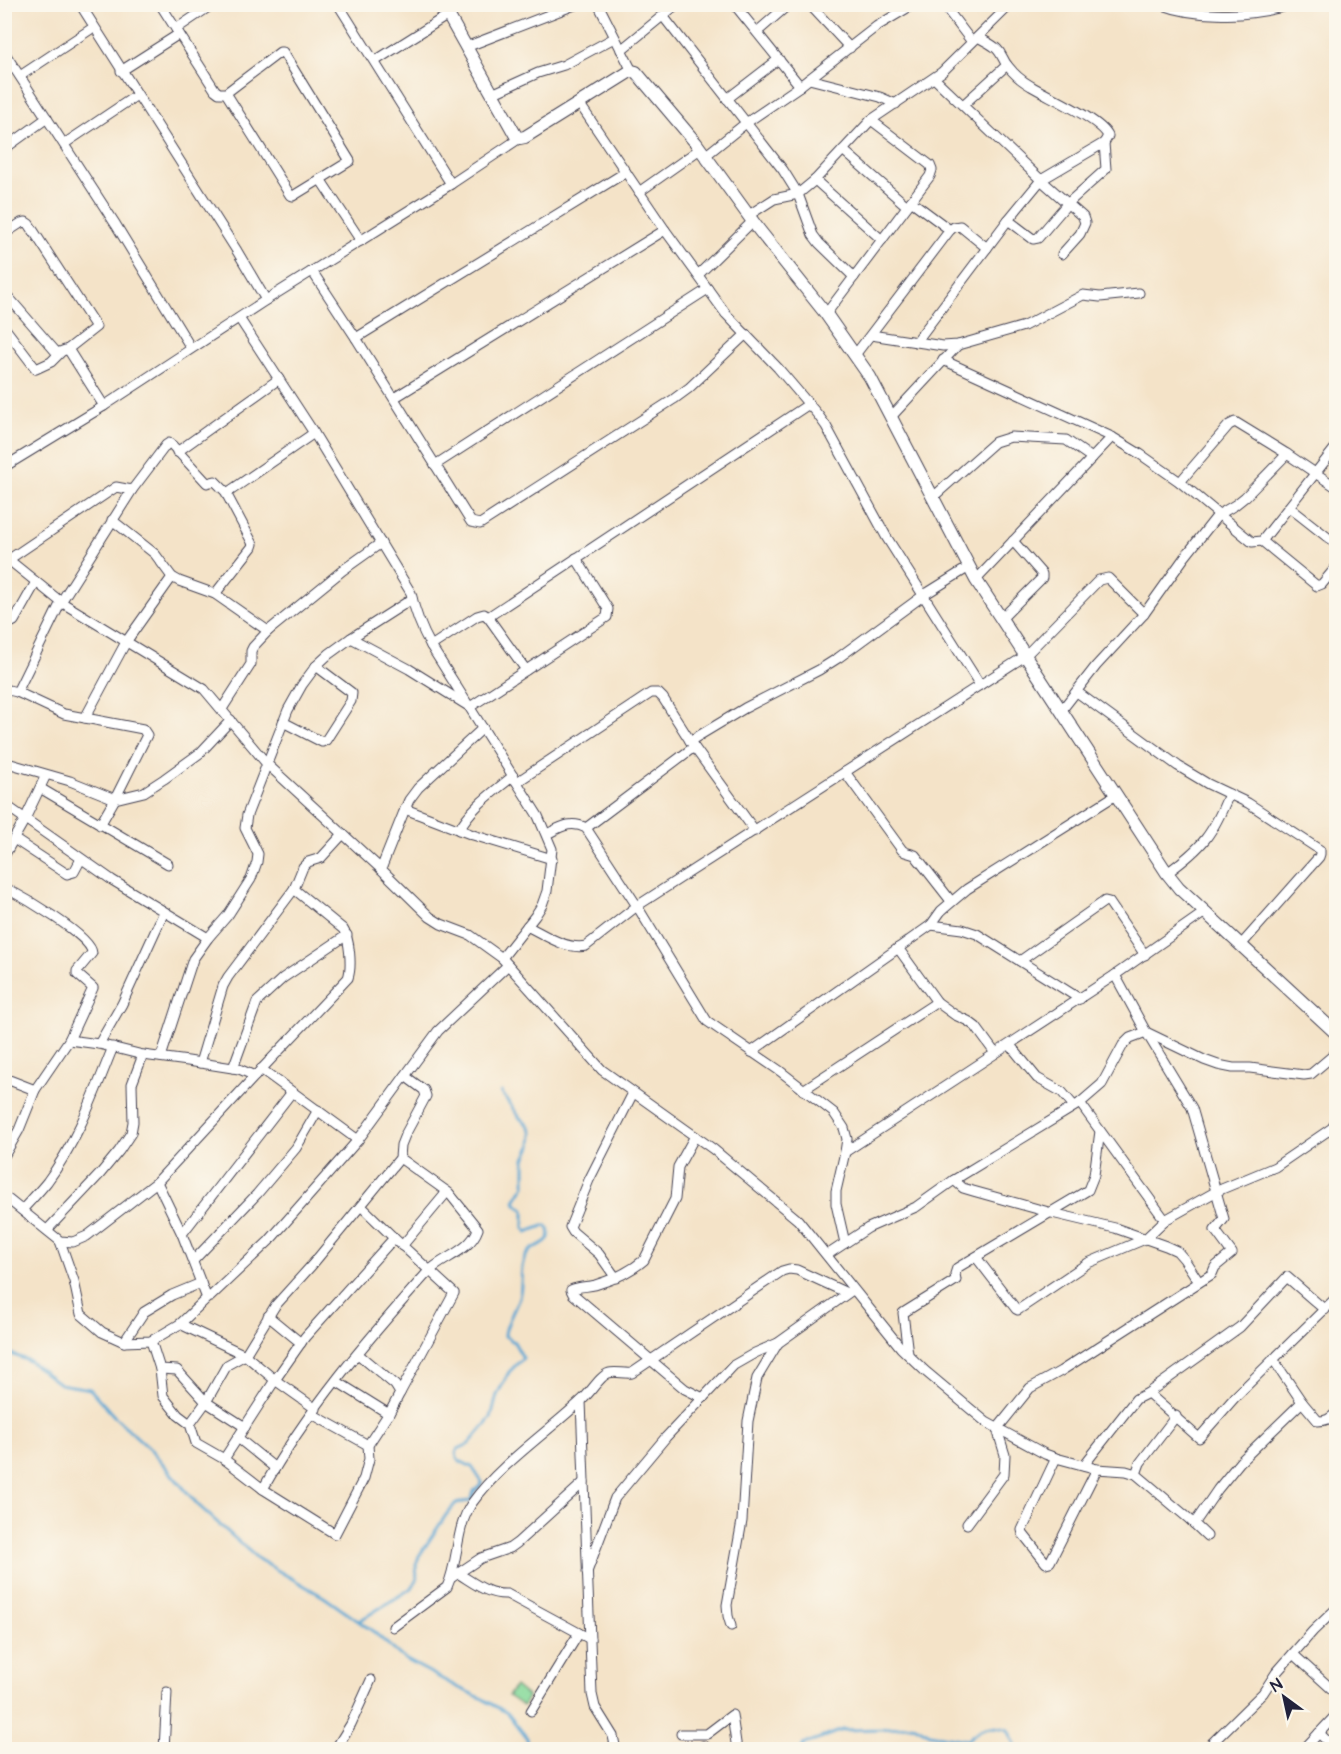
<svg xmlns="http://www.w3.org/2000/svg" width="1341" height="1754" viewBox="0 0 1341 1754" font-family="'Architects Daughter',sans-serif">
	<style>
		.green { fill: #88da9b; stroke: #557e6b; stroke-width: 1.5 }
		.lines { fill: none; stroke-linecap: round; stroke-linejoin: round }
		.stream { stroke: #5ba6d3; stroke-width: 3 }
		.minor-casing { stroke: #423f50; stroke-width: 11 }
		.tertiary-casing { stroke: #423f50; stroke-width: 14 }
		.minor { stroke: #fff; stroke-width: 9 }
		.tertiary { stroke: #fff; stroke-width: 12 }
	</style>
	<rect width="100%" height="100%" fill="#fbf7ec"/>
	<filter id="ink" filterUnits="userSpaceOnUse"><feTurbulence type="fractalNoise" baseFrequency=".0167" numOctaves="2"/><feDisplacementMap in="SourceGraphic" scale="12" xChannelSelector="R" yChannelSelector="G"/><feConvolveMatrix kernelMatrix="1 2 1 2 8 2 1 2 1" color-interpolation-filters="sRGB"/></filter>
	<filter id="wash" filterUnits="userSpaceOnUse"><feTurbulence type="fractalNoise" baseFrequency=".008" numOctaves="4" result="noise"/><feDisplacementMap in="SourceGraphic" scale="24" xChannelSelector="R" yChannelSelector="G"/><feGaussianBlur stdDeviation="1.35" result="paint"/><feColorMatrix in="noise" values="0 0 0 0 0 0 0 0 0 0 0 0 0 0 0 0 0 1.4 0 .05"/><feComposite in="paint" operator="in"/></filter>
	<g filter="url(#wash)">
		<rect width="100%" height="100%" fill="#f4e3c8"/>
		<path class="green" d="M515 1686 528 1697 523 1706 508 1696Z"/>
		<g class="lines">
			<g class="stream">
				<path d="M4 1351 29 1361 60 1384 90 1389 114 1416 152 1451 198 1505 258 1559 324 1597 374 1632 403 1658 457 1687 483 1699 507 1713 527 1738 529 1750"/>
				<path d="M359 1621 412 1588 417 1579 416 1565 419 1556 446 1515 456 1503 469 1501 472 1498 474 1491 479 1487 482 1482 472 1467 460 1461 457 1458 456 1453 458 1449 469 1444 491 1418 497 1395 509 1372 523 1358 514 1342 505 1336C504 1326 516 1308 519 1297 524 1282 517 1265 529 1252 535 1245 558 1242 547 1226H543L527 1232 524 1228V1210L516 1204 515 1201 525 1185V1159L531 1146 532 1132 528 1125 520 1118 501 1092"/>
				<path d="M801 1750 804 1744 843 1730 881 1729 914 1725 930 1734 967 1740C981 1727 990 1724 1008 1730L1016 1746V1750"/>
			</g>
		</g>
	</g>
	<g filter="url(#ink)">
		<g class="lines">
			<defs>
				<g id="minor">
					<path d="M80 4 237 251 266 300"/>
					<path d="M160 4 215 90 219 93H226L290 195 293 196 350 161 283 52H280L226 93"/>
					<path d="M338 4 451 184"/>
					<path d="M598 4 632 71"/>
					<path d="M734 4 800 86"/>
					<path d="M809 4 850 48"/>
					<path d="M943 4 972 42"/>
					<path d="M1160 4C1202 20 1252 16 1295 4"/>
					<path d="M663 16 783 170 798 194 813 235 819 243 854 277"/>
					<path d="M176 29 213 4"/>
					<path d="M757 32 789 4"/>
					<path d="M978 37C984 41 992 44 997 49 1002 54 1003 60 1007 65 1013 73 1022 81 1031 86 1049 97 1100 119 1108 136L1104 143 1106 169 1067 204 1038 238 1033 239 1008 220"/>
					<path d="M466 47 577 4"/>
					<path d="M621 50 677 4"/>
					<path d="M4 52 116 225 191 348"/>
					<path d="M375 61 448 15"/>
					<path d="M121 71 179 34"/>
					<path d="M20 76 94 27"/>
					<path d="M934 78 1041 180 1083 217 1085 223 1080 234 1062 254"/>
					<path d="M809 79 880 97 896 104"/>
					<path d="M492 94 538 73 564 65 614 38"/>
					<path d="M727 99 779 59"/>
					<path d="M579 103 665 230 726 314 778 368 818 415 826 426 887 538 980 685"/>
					<path d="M963 105 1007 65"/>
					<path d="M64 144 137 95"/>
					<path d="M4 149 47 118"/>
					<path d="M843 150 907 206"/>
					<path d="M705 156 746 123 800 86 877 26 914 4"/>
					<path d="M320 179 361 241"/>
					<path d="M815 180 882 240"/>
					<path d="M639 192 700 149"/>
					<path d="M911 201 950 230"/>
					<path d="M749 215 774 199 798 194 815 180 871 120 942 72 1011 4"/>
					<path d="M4 234 21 223 26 222 29 224 96 327 68 349 57 353 4 292"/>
					<path d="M312 271 356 338 471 522 480 524 674 399 689 388 746 334"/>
					<path d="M698 275 753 221"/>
					<path d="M826 314 930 176 932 170 930 165 871 120"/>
					<path d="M239 318 314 433 411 593C415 613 421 628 431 646L538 816 552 849 547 891 542 905 535 916 502 958"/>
					<path d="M4 327 36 369 51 362 60 353"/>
					<path d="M871 335 943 346 958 345 1024 326 1083 295 1100 297 1139 293"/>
					<path d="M356 338 626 172"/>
					<path d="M916 342 1008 220 1041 180 1104 143"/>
					<path d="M68 349 104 406"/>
					<path d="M855 355 950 230 954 227 960 226 987 248"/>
					<path d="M943 360 1112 437 1140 454 1180 482 1252 542 1262 541 1336 447"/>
					<path d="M394 398 665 230"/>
					<path d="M891 417 958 345"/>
					<path d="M177 452 279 379"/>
					<path d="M435 465 708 289"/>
					<path d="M4 467 104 406 266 300 451 184 520 138"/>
					<path d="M1180 482 1229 425 1235 422 1287 454 1336 487"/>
					<path d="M932 498 995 442 1011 437 1066 440 1092 458"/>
					<path d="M1289 507 1336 544"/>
					<path d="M112 520 155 554 172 577 179 581 215 594 268 631"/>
					<path d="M1262 541 1317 586 1322 584 1336 567"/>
					<path d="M4 556 61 602 204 689 267 764 381 869 430 917 441 924 470 935 502 958 602 1070 713 1149 798 1220 901 1348 925 1371 986 1422 1045 1454 1056 1458 1097 1469 1126 1471 1136 1474 1188 1518 1207 1536"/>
					<path d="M8 560 116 487 132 490"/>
					<path d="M976 580 1112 437"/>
					<path d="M215 594 252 547 253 544 227 495V493L314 433"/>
					<path d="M488 617 809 404"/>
					<path d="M1001 619 1042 578V574L1013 541"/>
					<path d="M4 620 10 623 14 621 36 582"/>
					<path d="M351 638 409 669 470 707 607 617 608 609 576 558"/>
					<path d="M431 646 477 616 484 614 488 617 526 670"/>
					<path d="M4 689 17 692 64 714 143 729 147 735 115 799 100 825"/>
					<path d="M17 692 61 602 132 490 166 445 169 443 172 445 207 483 215 481 227 493"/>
					<path d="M1077 692 1178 766 1208 784 1248 803 1320 850V854L1319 857 1241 945"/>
					<path d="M222 709 251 664V651L253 647 268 631 343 570 381 543"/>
					<path d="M1061 711 1096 666 1144 614 1184 558 1218 515 1235 505 1245 497 1287 454"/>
					<path d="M85 718 126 642 172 577"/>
					<path d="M283 722 322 742 326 740 351 701 352 693 316 666"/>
					<path d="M690 741 745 708 819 670 838 658 924 595 969 567"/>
					<path d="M4 762 70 781 115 799 144 792 164 779 200 753 231 720"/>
					<path d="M845 772 902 850 905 852 915 855 951 901"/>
					<path d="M517 782 651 693H658L663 698 694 747 755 831"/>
					<path d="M40 788 168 864"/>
					<path d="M4 804 112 880 208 938"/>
					<path d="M405 809 473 835 552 859"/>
					<path d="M586 828 694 747"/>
					<path d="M459 830C471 807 494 792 513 776"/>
					<path d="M547 834C561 827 571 820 586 828L637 906 707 1021 780 1071 834 1113 844 1128 847 1139 845 1152 836 1191V1204L845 1243"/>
					<path d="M14 839 67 874 74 872 81 859"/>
					<path d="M4 856 25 819 46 775"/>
					<path d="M381 869 403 814 409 800 418 788 483 728"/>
					<path d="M1167 873C1203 847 1213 834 1229 794"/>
					<path d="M4 887C21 896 92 936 92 953L77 971V974L93 988 69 1040 35 1090 19 1130 4 1156"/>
					<path d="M931 925 962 929 977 934 1080 999"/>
					<path d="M527 926C545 935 566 950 586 946L637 906 1025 656 1099 580 1108 578 1144 614"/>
					<path d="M898 948 937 1002 955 1015 968 1021 976 1027 995 1053"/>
					<path d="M1020 961 1105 901 1109 902 1145 955"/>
					<path d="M69 1040 99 1044 143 1055 188 1061 239 1069 255 1076"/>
					<path d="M99 1044 122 1004 164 912"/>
					<path d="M1010 1045 1037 1078 1062 1092 1074 1106"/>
					<path d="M751 1052 931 925 941 911 967 889 1116 795"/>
					<path d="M161 1057 193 959 208 938 228 915 251 879 257 862 258 854 245 828 247 815 288 710 302 685 316 666 329 654 351 638 412 599"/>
					<path d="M200 1063 223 986 228 977 294 889 303 867 308 862 321 858 343 834"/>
					<path d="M233 1068 257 1002 283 978 347 935"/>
					<path d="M261 1069 358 1140"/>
					<path d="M4 1078 35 1090"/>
					<path d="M803 1090 937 1002"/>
					<path d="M1080 1103 1165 1220"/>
					<path d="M695 1136 678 1167 675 1199 644 1260C630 1272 612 1280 595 1285 587 1287 578 1286 571 1290L573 1294 685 1389 703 1398"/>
					<path d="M845 1152 1115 975 1205 912"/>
					<path d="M954 1180 963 1188 973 1191 1052 1213 1115 1228 1166 1246 1177 1251 1184 1259 1199 1282"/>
					<path d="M157 1182 182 1234 206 1296 210 1297 269 1241 358 1140 438 1031 508 965"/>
					<path d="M4 1196 60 1241 73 1242 87 1236 157 1182 255 1076 348 978C352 967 350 939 343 929L294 889"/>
					<path d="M361 1206 394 1238 454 1293 400 1393"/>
					<path d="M22 1210C30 1201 39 1192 47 1182 77 1142 94 1094 113 1047"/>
					<path d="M47 1230 100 1174 119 1151 131 1133 133 1122 132 1084 143 1055"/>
					<path d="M182 1234 292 1092"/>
					<path d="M394 1238 305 1337 275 1380 224 1459 263 1489C307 1410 367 1340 427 1273 442 1257 470 1252 478 1229L449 1193 400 1158"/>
					<path d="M60 1241 74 1281 81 1314 102 1332 124 1342 151 1341 180 1324 207 1298"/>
					<path d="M402 1246 447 1192"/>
					<path d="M827 1255 868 1228 916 1207 954 1180 1080 1103 1102 1084 1123 1045 1130 1038 1146 1032 1204 1060 1218 1065 1233 1068H1250L1304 1075 1311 1074 1336 1053"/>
					<path d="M976 1257 1016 1309 1018 1310 1088 1263 1145 1239 1165 1220 1217 1191 1275 1167 1332 1128 1336 1122"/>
					<path d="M193 1261 257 1194 296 1148 318 1110"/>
					<path d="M616 1278 599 1254 573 1232 570 1227 589 1180 633 1093"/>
					<path d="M268 1316 301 1343"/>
					<path d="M180 1324 245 1355 275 1380 316 1409"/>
					<path d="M151 1341 160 1369 177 1370 206 1402 245 1427"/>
					<path d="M124 1342 144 1312 172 1295 201 1283"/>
					<path d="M908 1354 903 1313 956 1280 955 1274 957 1268 1088 1190 1094 1175 1100 1131"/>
					<path d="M1273 1359 1302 1402 1318 1421C1326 1421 1330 1419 1336 1413"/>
					<path d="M160 1369 163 1396 178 1415 190 1424 206 1402 227 1365 245 1355 275 1306 312 1265 400 1158 401 1145 405 1135 426 1096 424 1090 405 1076"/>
					<path d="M336 1381 389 1414"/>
					<path d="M1148 1393 1199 1438 1236 1396 1336 1298"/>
					<path d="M581 1401 592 1694 595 1707 613 1736 616 1750"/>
					<path d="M312 1414 368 1445"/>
					<path d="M190 1424 196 1443 224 1459"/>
					<path d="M238 1438 275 1468"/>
					<path d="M1056 1458 1022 1530 1023 1534 1046 1563 1050 1562 1097 1469"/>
					<path d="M1084 1465 1136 1399 1148 1393 1240 1327 1287 1277 1325 1310"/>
					<path d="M1136 1474 1140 1463 1176 1416"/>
					<path d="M263 1489 335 1534 364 1478 369 1459 368 1445 391 1410 400 1393 395 1385 358 1354"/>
					<path d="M967 1524 1004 1474 1005 1455 997 1429 1030 1388 1061 1371 1212 1274 1215 1267 1232 1253 1215 1230 1224 1219 1192 1108 1146 1032 1115 975"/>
					<path d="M1194 1524 1218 1489 1240 1462 1302 1402"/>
					<path d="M587 1572 615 1498 666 1437 734 1365 755 1353 778 1343 851 1291"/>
					<path d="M459 1574C474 1583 488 1595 507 1594L590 1639"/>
					<path d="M451 1578 481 1558 510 1548 517 1543 584 1482"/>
					<path d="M731 1626 728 1616 727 1605 742 1521 748 1421 757 1378 778 1343"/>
					<path d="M393 1627 447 1587C459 1561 455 1528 472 1503 500 1464 548 1432 583 1399 590 1393 601 1375 609 1373 615 1371 625 1374 632 1373L782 1271 789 1269 797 1270 847 1293"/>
					<path d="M1293 1654 1336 1693"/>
					<path d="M531 1711 579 1633"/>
					<path d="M1319 1733 1336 1750"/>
					<path d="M681 1734H707L732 1715 737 1750"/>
					<path d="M703 1746 713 1750"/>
					<path d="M1208 1747 1263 1693 1276 1673 1313 1631 1336 1609"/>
					<path d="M164 1750 167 1692"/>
					<path d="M335 1750 351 1724 371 1680"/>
					<path d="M1303 1750 1336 1715"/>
				</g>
				<path id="tertiary" d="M442 4 516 136 520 138 525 137 629 72 632 71 636 72 696 143 759 230 826 314 870 377 976 580 1167 873 1179 888 1336 1033"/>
			</defs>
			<use href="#minor" class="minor-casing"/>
			<use href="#tertiary" class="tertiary-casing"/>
			<use href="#minor" class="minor"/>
			<use href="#tertiary" class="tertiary"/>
		</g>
	</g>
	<rect width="1341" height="1754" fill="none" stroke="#fbf7ec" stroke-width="24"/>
	<g transform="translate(1284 1697) rotate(327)" stroke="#fbf7ec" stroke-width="4.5" paint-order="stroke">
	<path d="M0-4.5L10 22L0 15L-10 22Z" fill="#22223b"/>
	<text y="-9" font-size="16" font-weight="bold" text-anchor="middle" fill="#22223b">N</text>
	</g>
</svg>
